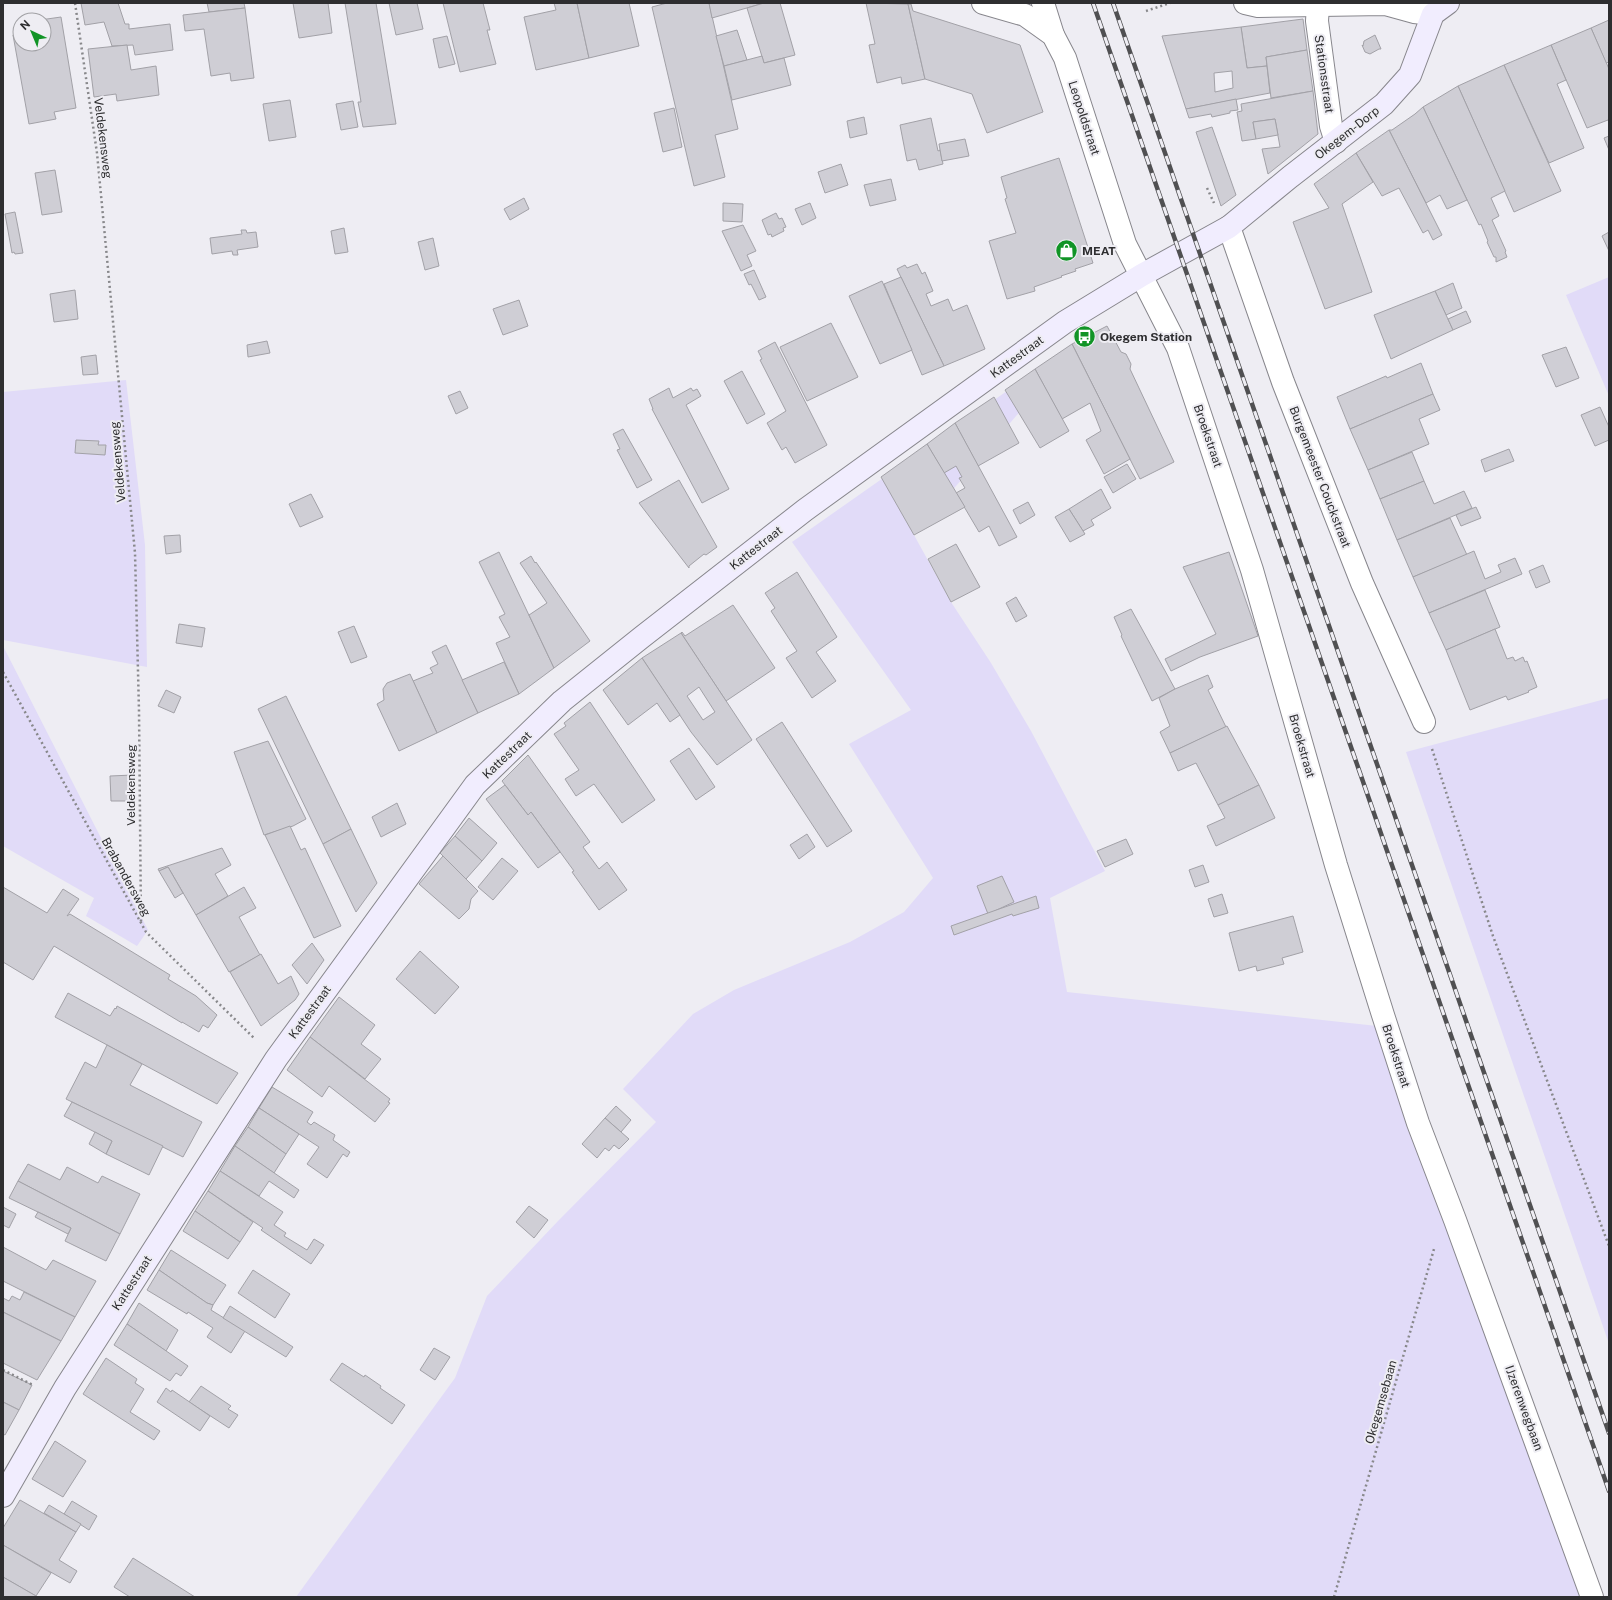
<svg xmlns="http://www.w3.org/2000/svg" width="1612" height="1600" viewBox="0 0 1612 1600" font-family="'Public Sans',sans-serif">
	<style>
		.green { fill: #e1dbf8 }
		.building { fill: #cfced5; stroke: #a2a1a7; fill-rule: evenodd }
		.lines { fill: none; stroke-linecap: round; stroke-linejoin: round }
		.minor-casing { stroke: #87868c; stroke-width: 24 }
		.secondary-casing { stroke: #87868c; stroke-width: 24 }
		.path { stroke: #88888b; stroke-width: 2.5; stroke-dasharray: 2 3; stroke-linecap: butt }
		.minor { stroke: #fff; stroke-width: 22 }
		.secondary { stroke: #f1edfe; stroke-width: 22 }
		.rail-casing { stroke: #505052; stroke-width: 4.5 }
		.rail { stroke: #eeedf3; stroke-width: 3; stroke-dasharray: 9; stroke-linecap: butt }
		.labels { text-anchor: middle; stroke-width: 4; stroke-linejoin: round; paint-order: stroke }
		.street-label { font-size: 12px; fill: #2e2e30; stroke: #eeedf3 }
		.poi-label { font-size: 12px; font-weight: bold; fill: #2e2e30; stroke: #eeedf3; text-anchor: start }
	</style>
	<rect width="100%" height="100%" fill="#eeedf3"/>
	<g class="green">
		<path d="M1609 277V396L1566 295Z"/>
		<path d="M1084 337 914 535 951 602 991 663 1031 731 1105 871 1050 898 1067 992 1377 1026 1591 1597H296L455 1378 487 1296 558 1221 656 1122 623 1089 693 1014 734 990 850 942 904 912 933 878 849 744 911 710 792 542Z"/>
		<path d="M126 380 145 545 147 667 3 640V392Z"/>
		<path d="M3 646 148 930 137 946 86 916 94 898 3 846Z"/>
		<path d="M1609 698V1344L1406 752Z"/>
	</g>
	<g class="building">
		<path d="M81 3H118L125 24H129V29L170 24 173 50 135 55 133 45 112 46 104 22 85 25Z"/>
		<path d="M207 3H244L245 8 209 12Z"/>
		<path d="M293 3H328L332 33 299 38Z"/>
		<path d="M345 3H376L396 124 363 127 358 102H361Z"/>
		<path d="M389 3H417L423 29 396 35Z"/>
		<path d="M443 3H483L490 30H487L496 64 460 72Z"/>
		<path d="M554 3H577L589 58 536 70 524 17 556 10Z"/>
		<path d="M577 3H629L639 46 589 58Z"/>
		<path d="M667 3H709L738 129 715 135 725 177 694 186 652 7Z"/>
		<path d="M709 3H764L712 18Z"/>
		<path d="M764 3H780L795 55 764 63 747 8Z"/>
		<path d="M866 3 908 4 925 79 902 84 901 77 877 83 869 45 875 44Z"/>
		<path d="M908 4H911L913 11 1020 45 1043 112 987 133 972 94 925 79Z"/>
		<path d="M245 8 254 78 231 81 230 73 211 76 204 29 185 31 183 15Z"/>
		<path d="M61 17 76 108 54 112 56 119 29 124 13 35 20 34V44H44V20H40Z"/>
		<path d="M1303 19 1307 50 1266 57 1267 66 1247 68 1241 27Z"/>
		<path d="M1609 20V62L1606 63 1591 28Z"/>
		<path d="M1241 27 1247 68 1267 66 1270 93 1186 109 1162 36ZM1232 71 1233 88 1215 92 1214 73Z"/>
		<path d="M1591 28 1609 69V122L1608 120 1587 128 1551 45Z"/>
		<path d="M737 30 747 60 724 66 716 36Z"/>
		<path d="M1375 35 1381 49H1379L1370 54 1365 52 1362 45 1363 46 1364 41Z"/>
		<path d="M447 36 455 64 439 68 433 39Z"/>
		<path d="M127 45 131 70 156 66 159 95 117 101 116 94 94 97 88 49Z"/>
		<path d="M1551 45 1566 80 1557 84 1584 148 1549 163 1504 65Z"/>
		<path d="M1307 50 1313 91 1271 98 1266 57Z"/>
		<path d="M762 56 764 63 784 58 791 85 732 100 724 66Z"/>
		<path d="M1504 65 1561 191 1514 212 1458 86Z"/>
		<path d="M1458 86 1505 191 1491 198 1499 216 1492 220 1506 251 1505 252 1507 257 1496 262V257H1494L1487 242 1488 241 1481 224 1479 225 1423 107Z"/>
		<path d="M1313 91 1318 134 1268 174 1262 149 1280 147 1275 119 1253 122 1256 139 1242 141 1237 112 1242 111 1241 104Z"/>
		<path d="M1236 99 1238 110 1230 111V113L1212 117 1211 114 1189 118 1186 109Z"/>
		<path d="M290 100 296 137 269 141 263 104Z"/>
		<path d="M353 101 358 127 341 130 336 104Z"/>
		<path d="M1423 107 1467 200 1447 209 1440 195 1426 203 1389 130H1392L1415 114Z"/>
		<path d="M674 108 682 147 663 152 654 113Z"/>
		<path d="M864 117 867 134 850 138 847 121Z"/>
		<path d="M931 118 938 151 940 150 943 164 919 170 916 159 907 161 900 125Z"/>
		<path d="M1275 119 1278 135 1256 139 1253 122Z"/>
		<path d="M1212 127 1236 195 1221 206 1196 132Z"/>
		<path d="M1389 130 1442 235 1433 240 1428 230 1423 233 1399 188 1382 196 1356 153Z"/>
		<path d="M1609 136V150L1604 138Z"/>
		<path d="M965 139 969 156 942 161 939 144Z"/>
		<path d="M1356 153 1373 182 1342 204 1372 292 1325 309 1293 222 1329 208 1314 184Z"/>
		<path d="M1059 158 1093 263 1075 269 1076 271 1061 276 1062 277 1034 287 1035 291 1007 299 989 241 1016 233 1005 199 1007 198 1001 177Z"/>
		<path d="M841 164 848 185 825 193 818 172Z"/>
		<path d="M55 170 62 212 42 215 35 173Z"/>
		<path d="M891 179 896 200 870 206 864 185Z"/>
		<path d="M524 198 529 209 510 220 504 209Z"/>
		<path d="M723 203 743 204 742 222 723 221Z"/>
		<path d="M810 203 816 218 802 225 795 209Z"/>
		<path d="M15 212 23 253 15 254 14 252 12 253 5 214Z"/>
		<path d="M776 213 779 219 782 218 786 227 783 228 784 231 772 237 771 234 768 235 762 220Z"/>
		<path d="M743 225 756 251 747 255 752 266 741 271 722 231Z"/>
		<path d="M344 228 348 252 335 254 331 231Z"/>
		<path d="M241 230H246L247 233 256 232 258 247 237 250 238 255H233L232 251 212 254 210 238 242 234Z"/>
		<path d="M1609 232V251L1602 236Z"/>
		<path d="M433 238 439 266 425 270 418 242Z"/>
		<path d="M917 264 922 274 925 272 933 291 926 294 931 306 948 299 953 311 967 305 985 349 944 366 897 269 905 265 907 268Z"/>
		<path d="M754 270 766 297 759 300 751 284 749 285 744 274Z"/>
		<path d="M901 277 944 366 922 375 884 284Z"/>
		<path d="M882 281 912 350 880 364 849 296Z"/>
		<path d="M1453 283 1462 308 1446 315 1435 291Z"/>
		<path d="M75 290 78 319 54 322 50 294Z"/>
		<path d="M1435 291 1453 330 1391 359 1374 315Z"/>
		<path d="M519 300 528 326 503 335 493 309Z"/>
		<path d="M1466 311 1471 322 1453 330 1448 319Z"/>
		<path d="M831 323 858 377 807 401 780 347Z"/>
		<path d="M1107 326 1121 352 1126 354 1131 364 1130 369 1174 462 1140 479 1072 344Z"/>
		<path d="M267 341 270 353 248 357 247 345Z"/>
		<path d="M775 342 827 445 795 463 786 447 782 450 767 423 786 411 760 360 762 359 758 351Z"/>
		<path d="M1072 344 1130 459 1104 474 1086 440 1101 431 1090 403 1062 419 1035 369Z"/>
		<path d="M1566 347 1579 378 1556 387 1542 355Z"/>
		<path d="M96 355 98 374 83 375 81 357Z"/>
		<path d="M1421 363 1433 394 1350 429 1337 397 1386 376 1387 378Z"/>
		<path d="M1035 369 1069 431 1040 448 1005 390Z"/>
		<path d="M742 371 765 414 747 424 724 381Z"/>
		<path d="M669 388 673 398 691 388 693 391 697 389 701 396 686 405 729 489 702 503 652 409H653L649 399Z"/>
		<path d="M460 391 468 408 456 414 448 396Z"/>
		<path d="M1433 394 1440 410 1419 419 1429 444 1368 470 1350 429Z"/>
		<path d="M994 397 1019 443 978 466 955 423Z"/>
		<path d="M1600 407 1609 427V440L1595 446 1581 415Z"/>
		<path d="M955 423 1017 537 999 546 989 526 979 532 956 493 965 488 959 478 962 477 956 466 944 473 927 444Z"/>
		<path d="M623 429 652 480 637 488 617 450 620 449 613 434Z"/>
		<path d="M76 440 99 441 98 445H106L105 455 75 453Z"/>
		<path d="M927 444 965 507 914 535 881 477Z"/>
		<path d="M1509 449 1514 461 1485 472 1481 460Z"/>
		<path d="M1412 452 1424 481 1380 499 1368 470Z"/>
		<path d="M1127 464 1136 479 1113 493 1104 477Z"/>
		<path d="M679 480 717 547 706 555 704 554 689 566V568L639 503Z"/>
		<path d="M1424 481 1434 504 1464 491 1472 508 1397 540 1380 499Z"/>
		<path d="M1101 489 1111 508 1091 520 1094 525 1083 531 1069 509Z"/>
		<path d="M311 494 323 517 300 527 289 504Z"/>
		<path d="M1028 502 1035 515 1020 524 1013 510Z"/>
		<path d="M1476 507 1481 518 1461 526 1456 515Z"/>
		<path d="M1069 509 1085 534 1070 542 1055 517Z"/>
		<path d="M1450 518 1467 555 1413 577 1397 540Z"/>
		<path d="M180 535 181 552 166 554 164 536Z"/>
		<path d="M956 544 980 587 951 602 928 559Z"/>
		<path d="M1474 551 1485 579 1501 572 1498 565 1515 558 1522 574 1429 613 1413 577Z"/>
		<path d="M499 552 554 668 519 694 496 643 510 637 499 617 505 614 479 562Z"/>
		<path d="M1229 552 1258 636 1200 657 1171 671 1165 659 1216 634 1183 567Z"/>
		<path d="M531 556 535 563 536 562 590 641 554 668 529 615 547 603 520 563Z"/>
		<path d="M1543 565 1550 582 1536 588 1529 571Z"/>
		<path d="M797 572 837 637 816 652 836 681 812 698 786 658 797 651 771 611 775 608 765 593Z"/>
		<path d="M1485 590 1500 627 1446 650 1429 613Z"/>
		<path d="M1016 597 1027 616 1016 622 1006 603Z"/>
		<path d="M733 605 775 668 726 701 681 633 682 632 685 636Z"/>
		<path d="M1131 609 1175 689 1152 701 1121 636 1122 635 1114 617Z"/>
		<path d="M179 624 205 628 202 647 176 643Z"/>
		<path d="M354 626 367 657 351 663 338 632Z"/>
		<path d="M1495 629 1507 659 1513 657 1515 661 1523 657 1525 662 1527 661 1537 687 1528 691 1529 692 1508 700 1506 696 1470 710 1446 650Z"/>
		<path d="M681 633 752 740 717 765 691 732 642 658ZM699 687 715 712 703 720 687 696Z"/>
		<path d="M446 645 478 713 437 733 413 681 433 673 430 668 438 664 432 652Z"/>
		<path d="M642 658 680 715 670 722 657 703 628 725 603 690Z"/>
		<path d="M504 662 519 694 478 713 462 680Z"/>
		<path d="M410 674 437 733 399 751 377 704 384 700 383 689 387 683Z"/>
		<path d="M1208 675 1213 687 1208 690 1226 727 1170 753 1160 732 1170 726 1159 698 1175 689Z"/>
		<path d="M166 690 181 697 174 713 158 706Z"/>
		<path d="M286 696 351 829 323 844 258 709Z"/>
		<path d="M590 702 655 800 622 823 594 784 576 796 565 779 579 770 554 734 566 726 564 723Z"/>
		<path d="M782 722 852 831 827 847 756 739Z"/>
		<path d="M1227 726 1259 785 1218 805 1196 763 1178 771 1170 753Z"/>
		<path d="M268 741 306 819 293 826 264 835 234 752Z"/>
		<path d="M689 748 715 787 696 800 670 761Z"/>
		<path d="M528 755 590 842 583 847 599 869 607 862 627 890 599 910 572 872 574 871 531 812 528 815 502 781Z"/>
		<path d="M133 775V801H111L110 776Z"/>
		<path d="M505 785 528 815 531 812 560 852 538 868 486 799Z"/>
		<path d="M1259 785 1275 818 1216 846 1207 826 1225 818 1218 805Z"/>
		<path d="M397 803 406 824 381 837 372 817Z"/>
		<path d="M469 818 497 843 482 861 455 836Z"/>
		<path d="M290 826 301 850 305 848 341 926 314 938 265 835Z"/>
		<path d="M351 829 377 883 356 912 323 844Z"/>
		<path d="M807 834 815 847 799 859 790 845Z"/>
		<path d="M455 836 482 861 466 879 440 853Z"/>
		<path d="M1126 839 1133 854 1105 867 1097 851Z"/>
		<path d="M222 848 231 865 215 874 228 896 196 915 168 867 159 871 158 869Z"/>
		<path d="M443 856 478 891 471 899 469 909 459 919 419 884Z"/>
		<path d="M502 858 518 871 493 900 478 887Z"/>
		<path d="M1203 865 1209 882 1195 887 1189 870Z"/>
		<path d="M168 867 183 893 175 898 159 871Z"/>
		<path d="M1002 876 1014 902 988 914 977 886Z"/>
		<path d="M3 887 47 913 63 889 79 899 67 916 70 914 170 975 168 979 196 996 217 1015 208 1028 203 1025 199 1032 182 1022V1023L54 946 33 980 3 962Z"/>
		<path d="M244 887 256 908 239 917 260 955 229 972 196 915Z"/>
		<path d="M1222 894 1228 913 1214 917 1208 899Z"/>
		<path d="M1036 896 1039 908 1013 916 1012 914 954 935 951 926Z"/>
		<path d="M1293 916 1303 952 1282 958 1284 964 1257 971 1256 966 1239 971 1229 933Z"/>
		<path d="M312 943 324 960 307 984 292 965Z"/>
		<path d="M420 951 459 987 435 1014 396 979Z"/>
		<path d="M261 954 278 984 291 976 299 994 295 1000 261 1026 230 972Z"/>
		<path d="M68 993 110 1016 115 1008 116 1009 117 1006 238 1073 217 1104 55 1017Z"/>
		<path d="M339 997 375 1025 361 1044 381 1059 365 1079 310 1037Z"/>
		<path d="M310 1037 390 1099 388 1102 390 1103 375 1122 329 1086 322 1097 287 1070Z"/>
		<path d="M107 1045 142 1064 130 1085 202 1122 183 1157 66 1099 85 1062 96 1068Z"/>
		<path d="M272 1087 313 1112 307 1122 311 1125 314 1122 335 1135 333 1140 350 1152 347 1157 343 1154 327 1178 307 1164 319 1147 259 1108Z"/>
		<path d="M72 1102 163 1146 149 1175 106 1154 112 1141 64 1116Z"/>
		<path d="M616 1106 631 1120 621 1132 605 1118Z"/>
		<path d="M259 1108 299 1134 286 1154 248 1127Z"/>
		<path d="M605 1118 629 1139 619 1149 614 1145 609 1151 605 1148 597 1158 582 1144Z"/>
		<path d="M248 1127 286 1154 274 1173 235 1146Z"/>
		<path d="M95 1132 112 1141 106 1154 89 1144Z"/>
		<path d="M235 1146 299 1190 294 1198 269 1181 259 1196 220 1171Z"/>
		<path d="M28 1164 60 1180 67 1167 98 1183 102 1176 140 1194 120 1234 18 1181Z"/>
		<path d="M220 1171 283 1212 274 1225 286 1233 284 1236 307 1250 314 1239 324 1245 311 1264 261 1230 263 1228 208 1191Z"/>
		<path d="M18 1181 120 1234 106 1261 65 1241 71 1228 9 1198Z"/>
		<path d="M208 1191 253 1222 240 1242 195 1211Z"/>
		<path d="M529 1206 548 1220 534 1238 516 1222Z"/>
		<path d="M3 1207 16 1214 9 1228 3 1225Z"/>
		<path d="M195 1211 240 1242 228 1259 183 1231Z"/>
		<path d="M38 1212 71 1228 68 1234 35 1217Z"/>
		<path d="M3 1247 46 1270 53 1260 96 1281 75 1317 3 1281Z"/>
		<path d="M171 1250 226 1285 213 1305 207 1303 159 1270Z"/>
		<path d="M159 1270 207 1303 213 1305 211 1310 245 1331 231 1353 207 1337 213 1328 188 1312 187 1314 147 1290Z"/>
		<path d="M253 1270 290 1294 275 1318 238 1293Z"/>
		<path d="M24 1292 75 1317 61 1341 3 1312V1298L9 1301 12 1296 20 1300Z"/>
		<path d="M139 1303 178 1330 166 1351 127 1324Z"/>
		<path d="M230 1306 293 1347 286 1357 223 1318Z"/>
		<path d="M3 1312 61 1341 37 1380 3 1363Z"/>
		<path d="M127 1324 188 1366 181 1376 176 1373 170 1381 114 1345Z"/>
		<path d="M434 1348 450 1357 435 1380 420 1370Z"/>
		<path d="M106 1358 137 1379 135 1383 144 1389 130 1412 160 1431 154 1440 83 1394Z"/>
		<path d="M342 1363 364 1377 365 1375 381 1386 380 1388 405 1405 392 1424 330 1380Z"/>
		<path d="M3 1371 32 1385 19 1410 3 1402Z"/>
		<path d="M201 1386 231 1406 228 1409 238 1415 229 1428 189 1402Z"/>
		<path d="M166 1388 171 1392 172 1390 210 1416 200 1431 157 1402Z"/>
		<path d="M3 1402 19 1410 5 1435 3 1434Z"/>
		<path d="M55 1441 86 1461 63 1497 32 1479Z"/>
		<path d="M20 1500 76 1532 59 1560 77 1571 70 1583 3 1545V1528Z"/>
		<path d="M72 1501 97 1516 89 1530 64 1514Z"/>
		<path d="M49 1505 81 1524 76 1532 44 1513Z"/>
		<path d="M3 1545 51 1573 36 1596 3 1577Z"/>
		<path d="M133 1558 195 1597H130L114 1587Z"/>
		<path d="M3 1577 36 1596V1597H3Z"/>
	</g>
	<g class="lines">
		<defs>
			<g id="minor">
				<path d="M983 3 1025 15 1053 35 1065 58 1125 244 1178 348 1252 570 1336 865 1383 1015 1418 1123 1455 1220 1592 1597"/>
				<path d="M1043 3 1053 35"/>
				<path d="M1245 3 1258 6 1385 4 1414 12 1433 14"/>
				<path d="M1318 6 1317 21 1331 126 1336 142"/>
				<path d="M1229 227 1283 382 1362 583 1424 722"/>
			</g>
			<path id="secondary" d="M3 1496 65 1388 276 1059 475 785 562 701 642 637 805 510 1065 322 1142 275 1229 227 1290 177 1384 104 1410 75 1433 14 1448 3"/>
		</defs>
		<use href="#minor" class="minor-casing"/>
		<use href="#secondary" class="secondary-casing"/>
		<g class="path">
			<path d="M75 3 97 153 135 553 139 711 141 922"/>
			<path d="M1146 11 1170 3"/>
			<path d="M1207 188 1214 203"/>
			<path d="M3 672 146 932 255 1039"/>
			<path d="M1432 749 1493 936 1609 1246"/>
			<path d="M3 1370 33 1385"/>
			<path d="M1334 1597 1434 1249"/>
		</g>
		<use href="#minor" class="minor"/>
		<use href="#secondary" class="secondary"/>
		<defs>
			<g id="rail">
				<path d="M1093 3 1609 1491"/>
				<path d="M1113 3 1609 1433"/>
			</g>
		</defs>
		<use href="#rail" class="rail-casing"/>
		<use href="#rail" class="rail"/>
	</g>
	<defs>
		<symbol id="shop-disc" viewBox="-11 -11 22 22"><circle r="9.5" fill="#119426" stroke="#eeedf3"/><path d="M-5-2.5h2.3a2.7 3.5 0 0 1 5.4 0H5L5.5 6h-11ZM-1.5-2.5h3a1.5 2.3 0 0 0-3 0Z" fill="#fff"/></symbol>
		<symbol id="bus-disc" viewBox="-11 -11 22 22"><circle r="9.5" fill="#119426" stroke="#eeedf3"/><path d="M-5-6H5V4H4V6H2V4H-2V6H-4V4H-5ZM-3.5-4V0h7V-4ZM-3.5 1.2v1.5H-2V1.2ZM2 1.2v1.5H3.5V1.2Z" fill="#fff"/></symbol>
	</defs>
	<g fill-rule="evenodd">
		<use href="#shop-disc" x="1054" y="238" width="25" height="25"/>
		<use href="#bus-disc" x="1072" y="324" width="25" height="25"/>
	</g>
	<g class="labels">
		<g class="street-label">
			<text transform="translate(1324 74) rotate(82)" y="4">Stationsstraat</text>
			<text transform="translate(1084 118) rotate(72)" y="4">Leopoldstraat</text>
			<text transform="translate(1347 133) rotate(-38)" y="4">Okegem-Dorp</text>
			<text transform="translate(103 138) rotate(83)" y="4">Veldekensweg</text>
			<text transform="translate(1017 357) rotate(-36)" y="4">Kattestraat</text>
			<text transform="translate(1208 436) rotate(71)" y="4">Broekstraat</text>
			<text transform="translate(118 462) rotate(-95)" y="4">Veldekensweg</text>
			<text transform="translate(1320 477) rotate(69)" y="4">Burgemeester Couckstraat</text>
			<text transform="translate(756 548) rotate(-38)" y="4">Kattestraat</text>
			<text transform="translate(1302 746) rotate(74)" y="4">Broekstraat</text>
			<text transform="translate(507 755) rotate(-44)" y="4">Kattestraat</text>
			<text transform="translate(131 785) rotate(-90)" y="4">Veldekensweg</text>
			<text transform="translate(126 877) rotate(61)" y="4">Brabandersweg</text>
			<text transform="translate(310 1012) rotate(-54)" y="4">Kattestraat</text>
			<text transform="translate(1396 1056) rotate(72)" y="4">Broekstraat</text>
			<text transform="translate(132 1283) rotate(-57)" y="4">Kattestraat</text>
			<text transform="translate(1381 1402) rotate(-74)" y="4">Okegemsebaan</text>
			<text transform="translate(1524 1408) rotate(70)" y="4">IJzerenwegbaan</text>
		</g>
		<g class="poi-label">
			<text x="1082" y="255">MEAT</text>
			<text x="1100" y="341">Okegem Station</text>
		</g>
	</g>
	<rect width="1612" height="1600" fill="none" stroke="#2e2e30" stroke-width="8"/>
	<g transform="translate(32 32) rotate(316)"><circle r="19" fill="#eeedf3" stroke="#a1a1a5"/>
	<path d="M0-3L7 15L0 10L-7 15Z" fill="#119426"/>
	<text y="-6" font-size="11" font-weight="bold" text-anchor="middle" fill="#2e2e30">N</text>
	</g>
</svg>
